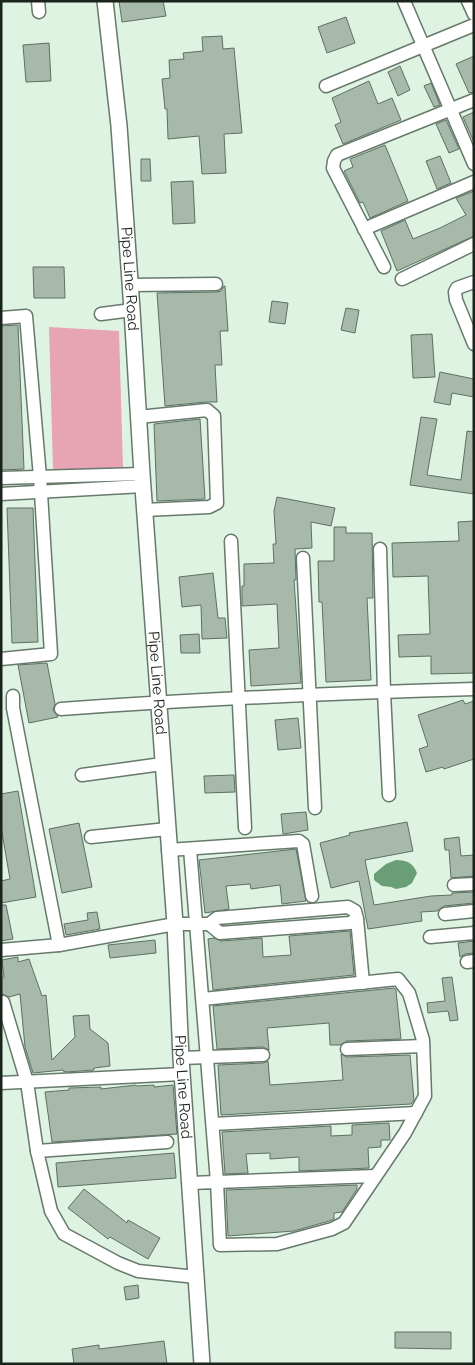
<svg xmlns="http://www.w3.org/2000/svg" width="475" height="1365" viewBox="0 0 475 1365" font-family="Raleway,sans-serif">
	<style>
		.green { fill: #e6a4b5 }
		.water { fill: #6a9e77 }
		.building { fill: #a6b9aa; stroke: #5e7062 }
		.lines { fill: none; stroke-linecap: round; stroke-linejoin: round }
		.minor-casing { stroke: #67796b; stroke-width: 15 }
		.tertiary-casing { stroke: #67796b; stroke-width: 18 }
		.minor { stroke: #fff; stroke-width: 12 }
		.tertiary { stroke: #fff; stroke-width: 15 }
		.labels { text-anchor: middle; stroke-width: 5; stroke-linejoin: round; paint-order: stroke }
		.street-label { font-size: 15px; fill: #1b231d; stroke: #effff2 }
	</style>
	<rect width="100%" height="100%" fill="#dff3e3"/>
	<path class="green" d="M49 327 119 331 123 468 53 470Z"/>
	<path class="water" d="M396 860C407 860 413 863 417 873L412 883 406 887 396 889 391 887 382 886 374 880V874L386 864Z"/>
	<g class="building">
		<path d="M119 1H163L166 16 122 22Z"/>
		<path d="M346 17 355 43 327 53 318 27Z"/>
		<path d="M222 36 223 49 234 48 242 133 224 134 226 173 202 174 199 136 168 139 167 109H165L162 79 170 78 169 60 184 59 183 53 203 51 202 37Z"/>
		<path d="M49 43 51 81 26 82 23 45Z"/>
		<path d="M474 56V92L469 93 456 64Z"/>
		<path d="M400 66 410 90 398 96 388 72Z"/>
		<path d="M369 81 378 104 392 98 401 120 343 144 335 125 341 122 332 98Z"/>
		<path d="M431 83 440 105 434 107 424 86Z"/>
		<path d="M474 112V142L463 117Z"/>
		<path d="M446 120 459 149 449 153 436 124Z"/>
		<path d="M385 145 408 201 370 218 363 202 360 203 344 171 353 167 350 159Z"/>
		<path d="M440 156 451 183 437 189 426 161Z"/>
		<path d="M141 159H150L151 181H141Z"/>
		<path d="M193 181 195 223 173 224 171 182Z"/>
		<path d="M474 191V236L397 271 381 231 405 220 413 239 440 228 466 215 456 198Z"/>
		<path d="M33 267H64L65 298H34Z"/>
		<path d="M224 286H225L228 331H220L222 365H215L217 402H206L165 406 157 293 216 292 221 291Z"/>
		<path d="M272 301 288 303 285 324 269 322Z"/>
		<path d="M346 308 359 310 355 333 341 330Z"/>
		<path d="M18 325 24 469 1 470V326Z"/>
		<path d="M432 334 435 377 413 378 411 335Z"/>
		<path d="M440 372 474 379V397L452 393 450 405 434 402Z"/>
		<path d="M421 417 437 419 427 475 461 480 467 431 474 432V494L410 485Z"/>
		<path d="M200 419 205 499 157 501 154 424Z"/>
		<path d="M277 497 335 508 331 526 311 522 312 548 295 549 296 580H294L301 683 251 686 249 650 279 648 277 604 242 606V586H244V564L274 563 273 544H276L274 511Z"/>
		<path d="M7 508H33L38 642 12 643Z"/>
		<path d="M474 521V673L431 674V656L399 657 398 635 430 634 428 576 393 577 392 543 459 541 458 522Z"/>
		<path d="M334 527H346V533H372L373 598H367L371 680 326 682 322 602H319L318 561H334Z"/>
		<path d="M213 573 218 618H225L227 638 202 639 201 605 182 607 179 577Z"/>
		<path d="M199 634 200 653H181L180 635Z"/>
		<path d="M47 663 55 704 53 710 58 717 29 723 18 665Z"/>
		<path d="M463 700 465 704 474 701V759L444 769 443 767 426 772 419 749 428 746 418 715Z"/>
		<path d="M298 718 301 748 278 750 275 720Z"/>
		<path d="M234 775 235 792 205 793 204 776Z"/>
		<path d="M18 791 36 897 1 903V881L10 879 1 827V794Z"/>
		<path d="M306 812 308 830 283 834 281 814Z"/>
		<path d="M407 822 413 851 365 860 374 905 431 896 452 895V893L474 892V903L444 906 437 911 421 912 422 921 368 929 359 881 331 888 320 843 350 835 349 833Z"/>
		<path d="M79 823 92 887 62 893 49 829Z"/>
		<path d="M459 837 461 856 474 855V876L451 878 449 850H445L444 839Z"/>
		<path d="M296 849 306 901 282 904 280 885 251 889 250 884 226 886 229 909 205 913 199 860Z"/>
		<path d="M1 905H6L13 939 1 941Z"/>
		<path d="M97 912 100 929 66 935 64 924 88 920 87 913Z"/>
		<path d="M350 931 354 975 213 990 208 939 214 938 221 941 262 938 263 957 291 955 289 936Z"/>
		<path d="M155 940 156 953 110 958 108 945Z"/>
		<path d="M474 941V953L465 954 460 957 458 943Z"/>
		<path d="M18 957V962L29 959 42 996 46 995 52 1060 75 1037 73 1016 89 1015 90 1029 108 1043 110 1066 94 1068V1070L67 1072 63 1071V1070L33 1073 25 1047 20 994 9 997 2 994 1 992V978L4 977 2 960Z"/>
		<path d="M452 977 458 1020 450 1021 448 1011 428 1013 427 1003 445 1001 442 978Z"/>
		<path d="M394 988 396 990 401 1039 347 1041 340 1045H330L329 1023 267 1028 269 1050 263 1047 217 1049 213 1006Z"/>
		<path d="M341 1054 347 1057 410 1055 414 1100 411 1104 221 1115 218 1065 263 1063 268 1061 270 1085 343 1080Z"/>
		<path d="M136 1085 137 1086 154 1085V1087L173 1085 177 1134 52 1142 45 1092 69 1090V1088L101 1087V1089Z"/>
		<path d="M389 1123 390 1140H381V1147L368 1148 369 1168 299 1171V1157L270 1159V1153L246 1154 248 1173 225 1174 222 1132 331 1126V1136L352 1135V1125Z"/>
		<path d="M174 1153 176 1178 58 1187 56 1163Z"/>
		<path d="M357 1185V1189L342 1212 334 1213V1219L329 1221 294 1231 228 1236 226 1190Z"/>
		<path d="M84 1189 127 1223 128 1220 160 1238 148 1259 110 1237 108 1239 68 1208Z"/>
		<path d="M138 1285 139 1298 126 1300 124 1287Z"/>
		<path d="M395 1332H451V1349L395 1348Z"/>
		<path d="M164 1341 167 1364H74L72 1349 99 1345V1349Z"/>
	</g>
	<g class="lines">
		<defs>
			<g id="minor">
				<path d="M38 1 39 12"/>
				<path d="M404 1 474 164"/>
				<path d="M468 1 474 14"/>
				<path d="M326 86 474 25"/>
				<path d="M364 229 474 182"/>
				<path d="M384 267 333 168 334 161 337 155 474 100"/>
				<path d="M402 279 474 244"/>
				<path d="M474 282 457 288 455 292 456 300 474 344"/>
				<path d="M131 285 216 284"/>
				<path d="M101 314 132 310"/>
				<path d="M1 318 26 316 40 477 51 654 1 659"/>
				<path d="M138 417 207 410 214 416 217 503 209 507 144 510"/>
				<path d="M1 478 142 474"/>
				<path d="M1 494 143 486"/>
				<path d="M231 541 245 828"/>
				<path d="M380 549 384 692 389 795"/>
				<path d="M303 558 315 808"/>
				<path d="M13 696V708L59 945"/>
				<path d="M61 709C199 699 336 693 474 689"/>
				<path d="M82 775 162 764"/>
				<path d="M91 837 167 829"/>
				<path d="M190 849 217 1182 375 1176"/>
				<path d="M168 850 299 841 303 844 312 896"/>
				<path d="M454 885 474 884"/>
				<path d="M445 914 474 911"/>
				<path d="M209 924 220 933 350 923 357 919"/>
				<path d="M430 937 474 933"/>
				<path d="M1 950 59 945 175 924H209L217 918 348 907 355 911 357 919 363 983"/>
				<path d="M467 962 474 961"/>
				<path d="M3 1002 27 1082 37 1151 51 1211 64 1234 118 1263 138 1271 196 1277"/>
				<path d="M347 1049 423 1046"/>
				<path d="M181 1058 263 1055"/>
				<path d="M1 1083 182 1074"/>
				<path d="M213 1124 416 1113"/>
				<path d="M37 1151 167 1142"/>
				<path d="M190 1183 217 1182 220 1245 277 1244 332 1229 344 1223 405 1133 425 1096 423 1040 409 993 398 979 203 999"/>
			</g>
			<g id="tertiary">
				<path id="s1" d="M105 1 119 126 132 310 142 474 175 924 181 1058 202 1364"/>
			</g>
		</defs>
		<use href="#minor" class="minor-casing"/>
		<use href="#tertiary" class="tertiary-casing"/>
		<use href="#minor" class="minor"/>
		<use href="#tertiary" class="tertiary"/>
	</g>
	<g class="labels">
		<g class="street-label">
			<text dy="5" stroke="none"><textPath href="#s1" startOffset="279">Pipe Line Road</textPath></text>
			<text dy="5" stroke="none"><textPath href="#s1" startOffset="684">Pipe Line Road</textPath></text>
			<text dy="5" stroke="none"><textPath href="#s1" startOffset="1089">Pipe Line Road</textPath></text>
		</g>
	</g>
	<rect width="475" height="1365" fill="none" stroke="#1b231d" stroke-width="5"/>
</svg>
